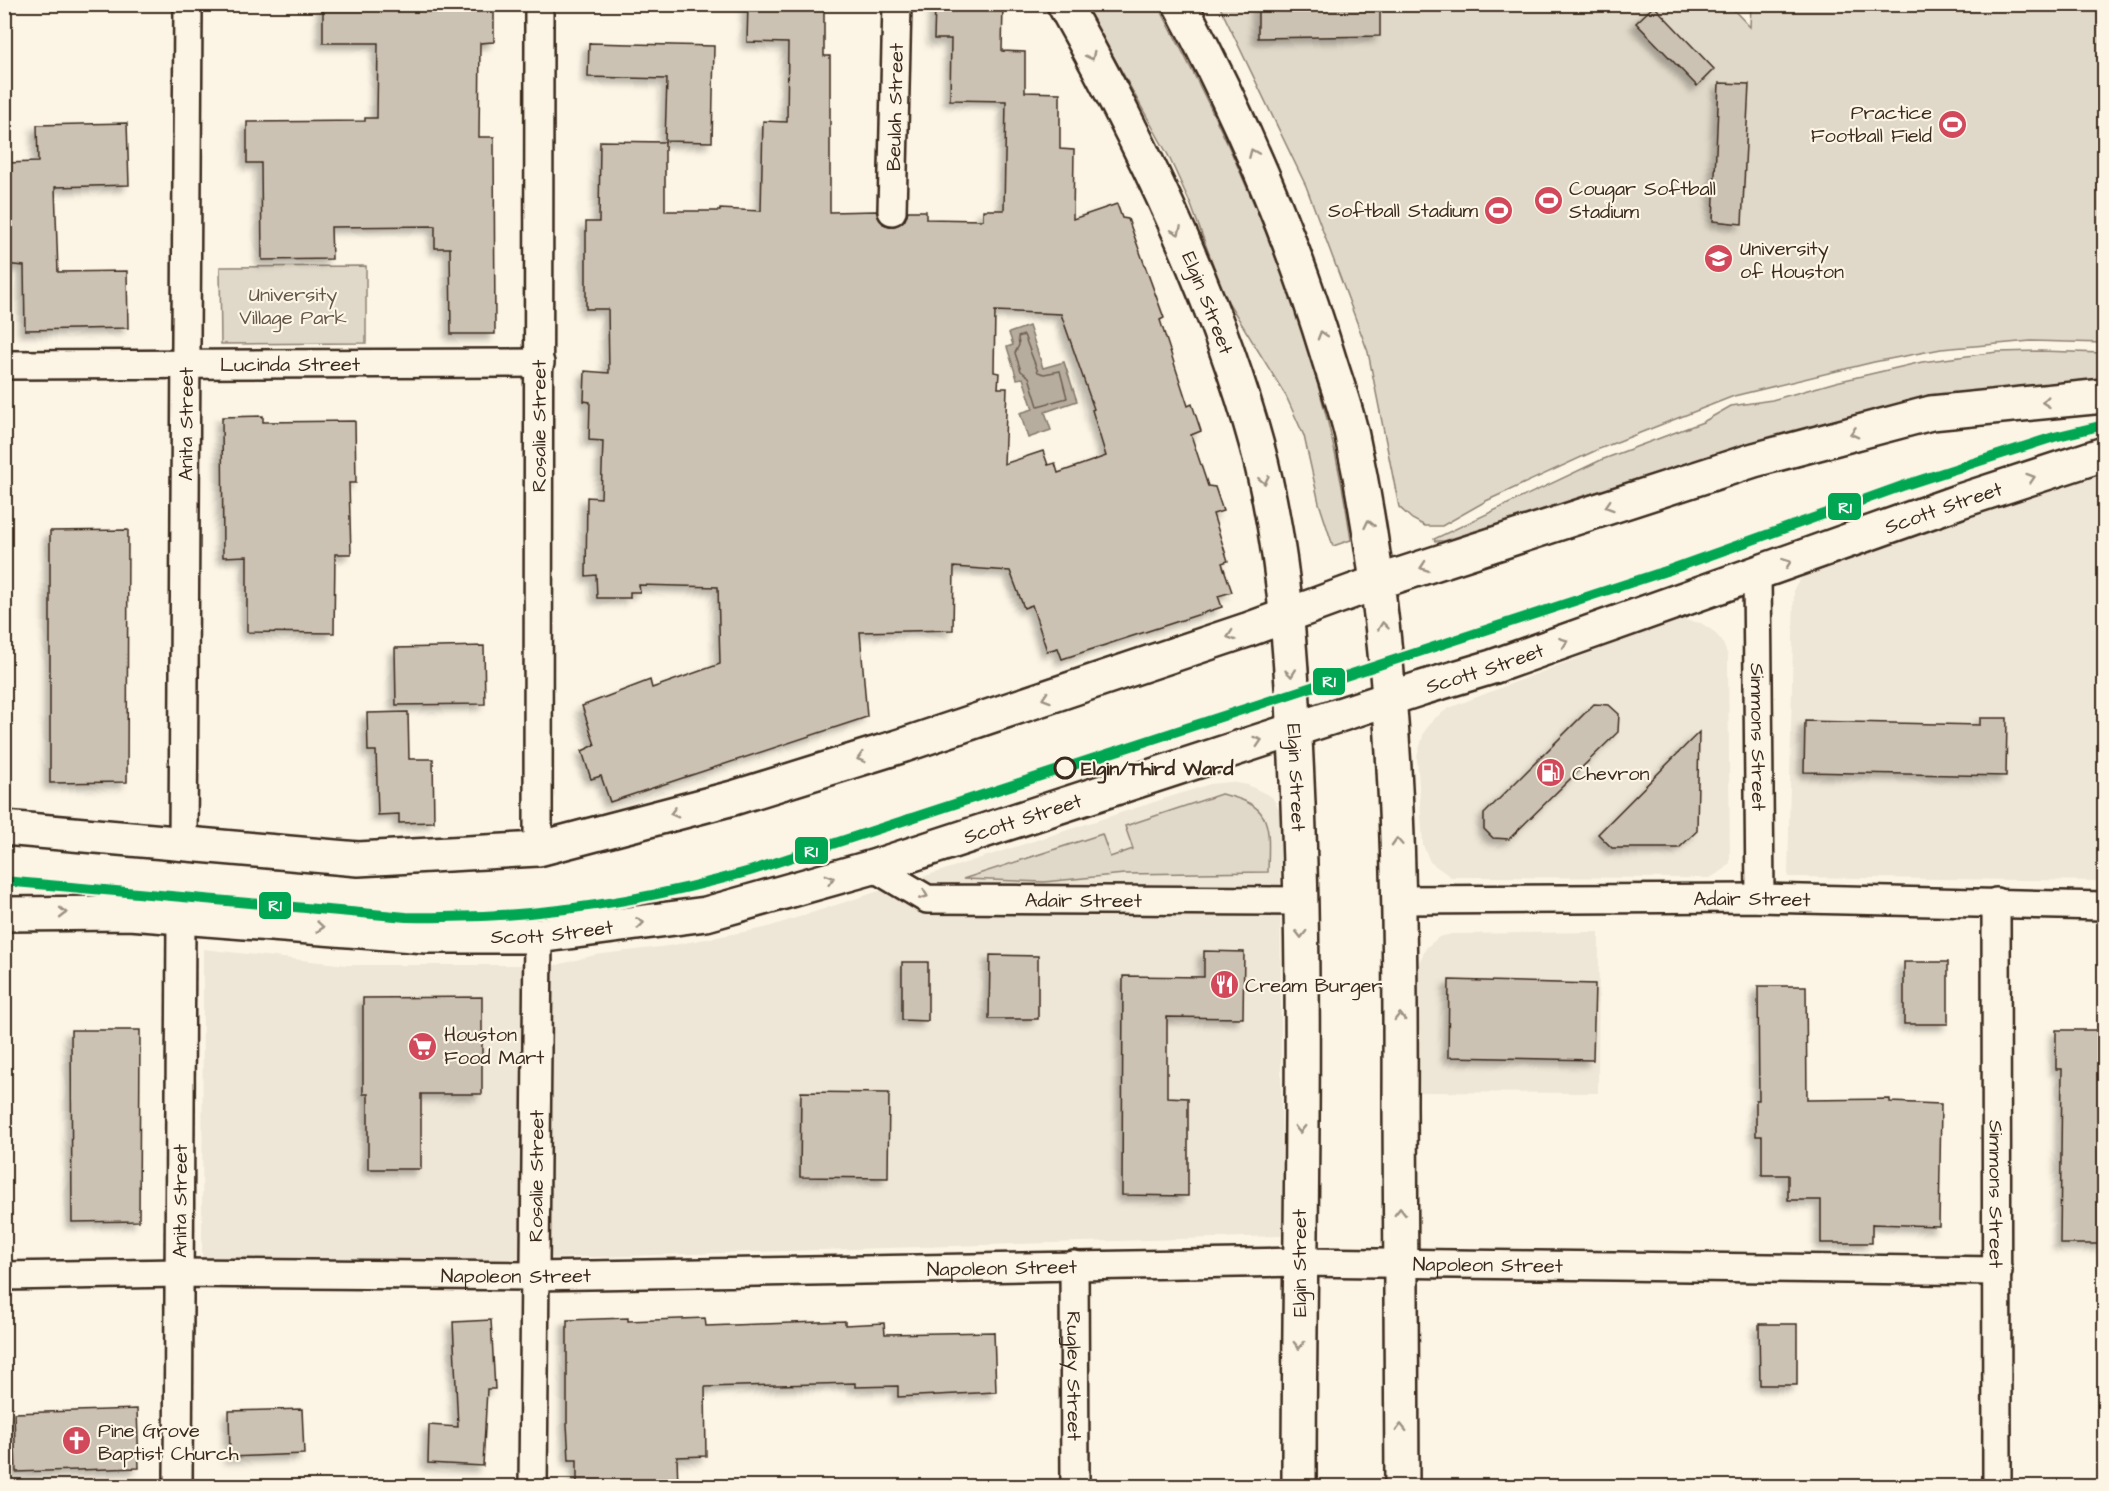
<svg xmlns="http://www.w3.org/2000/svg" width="2109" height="1491" viewBox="0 0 2109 1491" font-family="'Architects Daughter',sans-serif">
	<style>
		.built { fill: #eee6d6 }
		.green { fill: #e0d8c8; stroke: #8e8173; stroke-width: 1.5 }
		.water { fill: #b7ad9e; stroke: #85796b; stroke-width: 1.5 }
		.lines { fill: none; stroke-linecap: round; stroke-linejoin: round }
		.shore { stroke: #6d5e51; stroke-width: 1.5 }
		.building { fill: #ccc2b3; stroke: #3b2a1e; stroke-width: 1.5; fill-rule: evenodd; filter: url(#shadow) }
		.minor-casing { stroke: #3b2a1e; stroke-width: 32 }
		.secondary-casing { stroke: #3b2a1e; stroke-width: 38 }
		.primary-casing { stroke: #3b2a1e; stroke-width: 38 }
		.minor { stroke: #fcf5e5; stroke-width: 27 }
		.secondary { stroke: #fcf5e5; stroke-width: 33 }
		.primary { stroke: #fcf5e5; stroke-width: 33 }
		.rail-1-casing { stroke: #fcf5e5; stroke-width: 15 }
		.rail-1 { stroke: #00a651; stroke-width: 10 }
		.oneway { stroke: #9c9082 }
		.stop-dot { fill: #fcf5e5; stroke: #3b2a1e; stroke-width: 3 }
		.labels { text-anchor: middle; stroke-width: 4.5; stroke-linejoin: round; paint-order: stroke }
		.street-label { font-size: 20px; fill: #3b2a1e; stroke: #fcf5e5 }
		.poi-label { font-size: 20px; fill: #3b2a1e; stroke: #fcf5e5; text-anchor: start }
		.park-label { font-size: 20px; fill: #645648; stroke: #fcf5e5 }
		.stop-label { font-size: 20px; font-weight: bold; fill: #3b2a1e; stroke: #fcf5e5; text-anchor: start }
		.line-badge { stroke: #fcf5e5; stroke-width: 2 }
		.badge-label { font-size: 16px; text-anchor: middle; font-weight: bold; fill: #fff }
	</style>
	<defs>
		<filter id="shadow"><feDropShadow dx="-5.5" dy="5.5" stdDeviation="3" flood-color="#0004"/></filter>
	</defs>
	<rect width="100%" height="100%" fill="#fcf5e5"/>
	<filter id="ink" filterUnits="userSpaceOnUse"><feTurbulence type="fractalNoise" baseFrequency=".0167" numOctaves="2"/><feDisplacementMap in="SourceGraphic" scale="12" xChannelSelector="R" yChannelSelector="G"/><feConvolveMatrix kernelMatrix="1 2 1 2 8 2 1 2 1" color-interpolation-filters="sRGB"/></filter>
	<g filter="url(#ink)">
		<g class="built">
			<path d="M2104 473V881L1788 877 1794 588 1807 571 1830 560Z"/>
			<path d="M1678 619 1701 623 1713 631 1722 641 1728 656 1730 863 1725 869 1710 878 1451 877 1430 862 1423 845 1417 757 1424 732 1435 718 1449 708Z"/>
			<path d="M1230 782 1248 785 1272 797 1280 811 1282 1236 561 1258 202 1263 203 949 347 965H557L595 955 668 946 765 928 1210 784Z"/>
			<path d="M1599 932 1598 1093 1416 1092 1418 965 1426 948 1439 937 1452 934Z"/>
		</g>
		<g class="green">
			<path d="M1728 4 1750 27 1751 5H2104V343L2031 341 1941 349 1874 362 1734 396 1599 449 1486 501 1442 526H1425L1412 519 1399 507 1368 352 1306 186 1219 5Z"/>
			<path d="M1085 5H1158C1248 173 1324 350 1351 540L1333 546 1319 503 1304 436 1286 396 1225 297 1191 205 1168 155Z"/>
			<path d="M366 266V343L221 344 220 267Z"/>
			<path d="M2040 351 2104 353V380C2034 385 1962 393 1893 408 1741 441 1592 494 1444 541H1435L1434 539 1601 460 1703 422 1731 406 1772 400 1836 382 1922 362 1997 352Z"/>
			<path d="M1221 794C1274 805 1269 825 1268 872L1124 874 1044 882 963 879 1102 834 1110 857 1133 849 1125 826Z"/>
		</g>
		<path class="water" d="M1029 326 1043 368 1064 362 1077 401 1045 412 1051 430 1028 438 1020 413 1033 409 1023 378 1017 379 1007 347 1013 345 1009 333Z"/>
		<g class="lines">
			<path class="shore" d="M1024 335 1038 372 1044 374 1060 371 1067 398 1038 406 1029 377 1021 371 1015 353 1019 345 1018 337Z"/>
		</g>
		<g class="building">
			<path d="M323 4H494V42L480 43 479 137H494L495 334H451L450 248H435V226L331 227 332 259 262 260 261 163H247V122L365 121V118H377L378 43H323Z"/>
			<path d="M748 4H824V56H830V212L876 211 883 224 892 227 905 220 908 211H926V219L983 220V210H1004L1006 101 950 100 951 39H934L935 4H1003L1002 51 1025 52V92L1060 93V149L1074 150 1073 219 1117 204 1122 218 1128 219 1164 318 1160 320 1188 406 1192 404 1201 431 1191 435 1208 486 1215 487 1223 511 1213 514 1228 561 1222 563 1232 592 1218 596 1222 607 1062 659 1058 648 1047 651 1032 605 1024 608 1010 571 954 567 953 630 860 632 867 717 610 802 601 776 591 779 582 751 595 745 582 706 650 680 652 688 720 664 718 587 639 585 640 592H630V598H597L596 575 586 576 587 497 601 498 603 441 589 440 590 402 584 401 585 371 609 373 608 309H586V222H599L600 141 665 142V211H720V209L761 211 763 121 787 122 788 43 747 42ZM995 311 1061 314 1094 409 1092 410 1106 456 1058 473 1055 463 1048 465 1043 451 1004 464 1007 388H998L999 373 994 372Z"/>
			<path d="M1258 4H1380V36L1258 38Z"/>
			<path d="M1654 6 1714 69 1697 86 1636 23Z"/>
			<path d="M589 43 714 46 712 142 665 141 667 79 588 77Z"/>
			<path d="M1719 83 1749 84 1742 224 1713 221Z"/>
			<path d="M127 123 129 185 55 187 58 272 127 271 128 328 25 330 24 266 4 264V163L38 162 37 125Z"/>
			<path d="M263 416V422L355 421 356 483H349L351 554H335L334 633 247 632V556L223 557 222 417Z"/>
			<path d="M128 530 127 782 50 783V531Z"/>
			<path d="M484 646 485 704 396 705 395 648Z"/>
			<path d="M1594 704 1609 705 1619 714 1618 732 1509 839 1493 838 1484 829V814Z"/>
			<path d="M408 712 409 759H433L434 822 399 823V814L378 815 376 751H368L367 713Z"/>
			<path d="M1980 718H2007L2006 776 1804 772 1805 721 1980 725Z"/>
			<path d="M1699 732 1697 831 1679 848H1612L1598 834Z"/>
			<path d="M1204 951 1244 952 1243 1018 1167 1017V1097L1188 1098V1196L1122 1195 1123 976 1204 977Z"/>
			<path d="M990 955 1038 956V1019H989Z"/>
			<path d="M902 962H928V1021L902 1020Z"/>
			<rect x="1904" y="962" width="44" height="62"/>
			<path d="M1449 980 1595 984 1593 1060 1448 1057Z"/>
			<path d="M1758 986H1806L1807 1100 1890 1099V1102L1941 1104 1939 1226 1872 1224V1243H1821V1200H1788V1175H1762V1136H1756V1100H1759Z"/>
			<path d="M482 997V1094H421V1169H368V1094H363V998Z"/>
			<path d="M71 1030H140L139 1221 72 1222Z"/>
			<path d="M2056 1030H2104V1244H2060L2062 1069H2056Z"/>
			<path d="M801 1092 889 1093 888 1178 800 1177Z"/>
			<path d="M628 1318V1321L705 1318 706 1326 845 1321V1325L884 1323 885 1334 994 1332 996 1392 898 1397V1386L855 1387V1383L705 1387 706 1456 677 1457 678 1486H577V1460H569L567 1424V1320Z"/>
			<path d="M491 1320 495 1389H487L483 1466 428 1463 429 1425 458 1427 453 1322Z"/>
			<path d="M1759 1324H1797V1385H1760Z"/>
			<path d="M137 1409 139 1468 16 1472 14 1413Z"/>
			<path d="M302 1409 304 1454 230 1457 229 1411Z"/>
		</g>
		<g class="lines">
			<defs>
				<g id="minor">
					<path id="s1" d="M892 211 897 4"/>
					<path id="s2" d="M4 365 540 363"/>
					<path id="s3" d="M1757 573 1760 898"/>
					<path id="s4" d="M183 844 188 4"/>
					<path id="s5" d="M538 849 539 4"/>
					<path id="s6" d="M873 867 927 899 1302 901"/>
					<path id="s7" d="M1401 900 1760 898 2104 906"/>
					<path id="s8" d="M1996 902 1997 1486"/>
					<path id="s9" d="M1074 1265 1075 1486"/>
					<path id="s10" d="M4 1276 179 1273 535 1276 1299 1262 1998 1271"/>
					<path id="s11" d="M178 1486 181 916"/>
					<path id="s12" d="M533 1486 538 936"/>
				</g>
				<g id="secondary">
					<path d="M4 828 358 859 538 849 733 798 904 745 1247 630 1378 582 1754 460 1931 413 2104 396"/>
					<path id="s13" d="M4 914 129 913 426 936H538L706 914 873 867 1422 688 1492 667 1960 501 2104 454"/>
				</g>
				<g id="primary">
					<path id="s14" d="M1064 4C1140 140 1216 296 1257 446 1288 562 1293 685 1298 804 1307 1031 1299 1259 1299 1486"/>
					<path d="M1180 4C1240 116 1291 234 1328 356 1336 382 1346 409 1352 436 1399 655 1401 881 1400 1105 1400 1232 1401 1359 1402 1486"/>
				</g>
			</defs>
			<use href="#minor" class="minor-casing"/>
			<use href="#secondary" class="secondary-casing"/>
			<use href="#primary" class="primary-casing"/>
			<use href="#minor" class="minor"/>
			<use href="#secondary" class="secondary"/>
			<use href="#primary" class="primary"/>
			<defs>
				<path id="rail-1" d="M4 881 406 917C524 920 636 904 750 871L1669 570 1905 485 2054 437 2104 425"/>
			</defs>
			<use href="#rail-1" class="rail-1-casing"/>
			<use href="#rail-1" class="rail-1"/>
		</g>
		<defs><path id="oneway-chevron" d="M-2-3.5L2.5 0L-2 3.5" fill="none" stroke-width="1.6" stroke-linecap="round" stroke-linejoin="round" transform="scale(1.5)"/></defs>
		<g class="oneway">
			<use href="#oneway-chevron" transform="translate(1091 56) rotate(63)"/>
			<use href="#oneway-chevron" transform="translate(1253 153) rotate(-113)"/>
			<use href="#oneway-chevron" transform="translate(1177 231) rotate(67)"/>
			<use href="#oneway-chevron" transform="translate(1322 335) rotate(-107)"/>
			<use href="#oneway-chevron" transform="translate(2046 402) rotate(174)"/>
			<use href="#oneway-chevron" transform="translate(1854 433) rotate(165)"/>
			<use href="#oneway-chevron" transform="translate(2031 478) rotate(-18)"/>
			<use href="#oneway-chevron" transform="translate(1264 480) rotate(79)"/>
			<use href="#oneway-chevron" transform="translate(1609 506) rotate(162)"/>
			<use href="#oneway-chevron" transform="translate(1369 524) rotate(-102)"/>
			<use href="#oneway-chevron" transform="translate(1787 563) rotate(-20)"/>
			<use href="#oneway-chevron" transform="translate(1424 567) rotate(161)"/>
			<use href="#oneway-chevron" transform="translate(1383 626) rotate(-96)"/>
			<use href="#oneway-chevron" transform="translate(1231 636) rotate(162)"/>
			<use href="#oneway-chevron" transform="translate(1564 642) rotate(-20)"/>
			<use href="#oneway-chevron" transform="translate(1291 673) rotate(84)"/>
			<use href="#oneway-chevron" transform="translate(1046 698) rotate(162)"/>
			<use href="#oneway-chevron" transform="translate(1258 741) rotate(-18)"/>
			<use href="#oneway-chevron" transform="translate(861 758) rotate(163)"/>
			<use href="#oneway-chevron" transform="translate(674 813) rotate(165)"/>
			<use href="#oneway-chevron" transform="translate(1397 842) rotate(-93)"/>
			<use href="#oneway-chevron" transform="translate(830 879) rotate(-16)"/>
			<use href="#oneway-chevron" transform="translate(924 895) rotate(22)"/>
			<use href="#oneway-chevron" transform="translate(63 913)"/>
			<use href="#oneway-chevron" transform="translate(640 923) rotate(-7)"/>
			<use href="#oneway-chevron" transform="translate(320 927) rotate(5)"/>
			<use href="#oneway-chevron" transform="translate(1301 934) rotate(90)"/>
			<use href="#oneway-chevron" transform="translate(1400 1017) rotate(-90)"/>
			<use href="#oneway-chevron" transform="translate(1300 1129) rotate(90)"/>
			<use href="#oneway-chevron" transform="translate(1400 1212) rotate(-90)"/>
			<use href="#oneway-chevron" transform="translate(1299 1345) rotate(90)"/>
			<use href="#oneway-chevron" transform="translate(1401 1428) rotate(-91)"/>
		</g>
	</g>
	<defs>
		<symbol id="stadium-disc" viewBox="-11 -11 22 22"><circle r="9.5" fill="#d1495b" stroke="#fcf5e5"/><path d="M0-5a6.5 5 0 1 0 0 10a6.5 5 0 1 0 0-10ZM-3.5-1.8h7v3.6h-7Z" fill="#fff"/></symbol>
		<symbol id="university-disc" viewBox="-11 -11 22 22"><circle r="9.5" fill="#d1495b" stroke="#fcf5e5"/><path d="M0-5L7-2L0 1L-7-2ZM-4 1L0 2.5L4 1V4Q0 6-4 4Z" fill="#fff"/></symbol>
		<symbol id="fuel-disc" viewBox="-11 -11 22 22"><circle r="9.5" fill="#d1495b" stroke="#fcf5e5"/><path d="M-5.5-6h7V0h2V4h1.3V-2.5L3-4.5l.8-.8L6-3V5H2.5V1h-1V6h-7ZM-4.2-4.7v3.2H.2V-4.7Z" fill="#fff"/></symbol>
		<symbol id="restaurant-disc" viewBox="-11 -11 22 22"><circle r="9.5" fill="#d1495b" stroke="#fcf5e5"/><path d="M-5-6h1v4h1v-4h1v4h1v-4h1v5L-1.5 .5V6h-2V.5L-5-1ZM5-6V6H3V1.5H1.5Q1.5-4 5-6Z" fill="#fff"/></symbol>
		<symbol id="supermarket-disc" viewBox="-11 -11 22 22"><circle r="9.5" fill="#d1495b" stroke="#fcf5e5"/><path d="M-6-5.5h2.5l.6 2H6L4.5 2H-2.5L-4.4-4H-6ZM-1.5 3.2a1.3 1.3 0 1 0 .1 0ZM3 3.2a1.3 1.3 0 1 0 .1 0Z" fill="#fff"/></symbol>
		<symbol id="church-disc" viewBox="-11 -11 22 22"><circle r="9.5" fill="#d1495b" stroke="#fcf5e5"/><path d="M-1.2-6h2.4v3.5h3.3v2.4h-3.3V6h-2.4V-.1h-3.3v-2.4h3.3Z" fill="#fff"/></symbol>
	</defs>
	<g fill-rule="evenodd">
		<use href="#stadium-disc" x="1936" y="108" width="33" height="33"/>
		<use href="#stadium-disc" x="1532" y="184" width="33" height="33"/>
		<use href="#stadium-disc" x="1482" y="194" width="33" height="33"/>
		<use href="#university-disc" x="1702" y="242" width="33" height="33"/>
		<use href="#fuel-disc" x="1534" y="756" width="33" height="33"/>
		<use href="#restaurant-disc" x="1208" y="968" width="33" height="33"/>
		<use href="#supermarket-disc" x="406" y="1030" width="33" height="33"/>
		<use href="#church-disc" x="60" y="1424" width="33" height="33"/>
	</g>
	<circle class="stop-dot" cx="1065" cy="768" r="10"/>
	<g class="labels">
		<g class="street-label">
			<text dy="7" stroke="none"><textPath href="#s1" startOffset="104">Beulah Street</textPath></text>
			<text dy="7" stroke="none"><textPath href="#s14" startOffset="332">Elgin Street</textPath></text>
			<text dy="7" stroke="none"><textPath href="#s2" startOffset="286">Lucinda Street</textPath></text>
			<text dy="7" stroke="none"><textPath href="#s4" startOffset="420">Anita Street</textPath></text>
			<text dy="7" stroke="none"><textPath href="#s5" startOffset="423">Rosalie Street</textPath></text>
			<text dy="7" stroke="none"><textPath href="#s13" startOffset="2007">Scott Street</textPath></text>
			<text dy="7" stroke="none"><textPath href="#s13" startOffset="1521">Scott Street</textPath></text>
			<text dy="7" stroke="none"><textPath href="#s3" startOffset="164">Simmons Street</textPath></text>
			<text dy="7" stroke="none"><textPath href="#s14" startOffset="818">Elgin Street</textPath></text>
			<text dy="7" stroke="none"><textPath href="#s13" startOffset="1035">Scott Street</textPath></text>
			<text dy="7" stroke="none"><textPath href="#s7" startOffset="351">Adair Street</textPath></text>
			<text dy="7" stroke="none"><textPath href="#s6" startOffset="219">Adair Street</textPath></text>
			<text dy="7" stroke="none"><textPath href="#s13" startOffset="549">Scott Street</textPath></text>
			<text dy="7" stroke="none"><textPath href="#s12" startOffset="310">Rosalie Street</textPath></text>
			<text dy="7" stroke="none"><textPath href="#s8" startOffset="292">Simmons Street</textPath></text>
			<text dy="7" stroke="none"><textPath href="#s11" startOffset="285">Anita Street</textPath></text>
			<text transform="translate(1299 1263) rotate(-90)" y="7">Elgin Street</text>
			<text dy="7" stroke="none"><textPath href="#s10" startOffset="1484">Napoleon Street</textPath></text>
			<text dy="7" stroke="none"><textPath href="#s10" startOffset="998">Napoleon Street</textPath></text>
			<text dy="7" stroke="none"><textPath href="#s10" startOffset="512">Napoleon Street</textPath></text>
			<text dy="7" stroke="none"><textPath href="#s9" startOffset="111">Rugley Street</textPath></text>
		</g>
		<g class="poi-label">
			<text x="1932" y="119" text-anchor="end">Practice<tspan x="1932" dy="23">Football Field</tspan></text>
			<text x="1569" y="195">Cougar Softball<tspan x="1569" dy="23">Stadium</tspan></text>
			<text x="1478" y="217" text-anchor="end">Softball Stadium</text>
			<text x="1740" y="255">University<tspan x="1740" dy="23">of Houston</tspan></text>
			<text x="1572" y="780">Chevron</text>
			<text x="1245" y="992">Cream Burger</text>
			<text x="444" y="1041">Houston<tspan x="444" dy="23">Food Mart</tspan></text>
			<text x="98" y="1437">Pine Grove<tspan x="98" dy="23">Baptist Church</tspan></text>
		</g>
		<g class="park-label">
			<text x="293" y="301">University<tspan x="293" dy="23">Village Park</tspan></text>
		</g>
		<g class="stop-label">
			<text x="1081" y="775">Elgin/Third Ward</text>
		</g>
	</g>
	<g class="line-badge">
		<rect x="1827" y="492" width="35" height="29" rx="6" fill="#00a651"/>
		<rect x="1312" y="667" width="34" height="29" rx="6" fill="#00a651"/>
		<rect x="794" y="836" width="35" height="29" rx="6" fill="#00a651"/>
		<rect x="258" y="891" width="34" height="29" rx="6" fill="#00a651"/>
	</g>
	<g class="badge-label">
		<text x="1845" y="513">R1</text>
		<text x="1329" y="687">R1</text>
		<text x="811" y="857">R1</text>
		<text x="275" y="911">R1</text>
	</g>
	<rect width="2109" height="1491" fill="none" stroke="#fcf5e5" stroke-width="24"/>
	<rect x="12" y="12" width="2085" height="1467" fill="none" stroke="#3b2a1e" stroke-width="2" filter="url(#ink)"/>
</svg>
